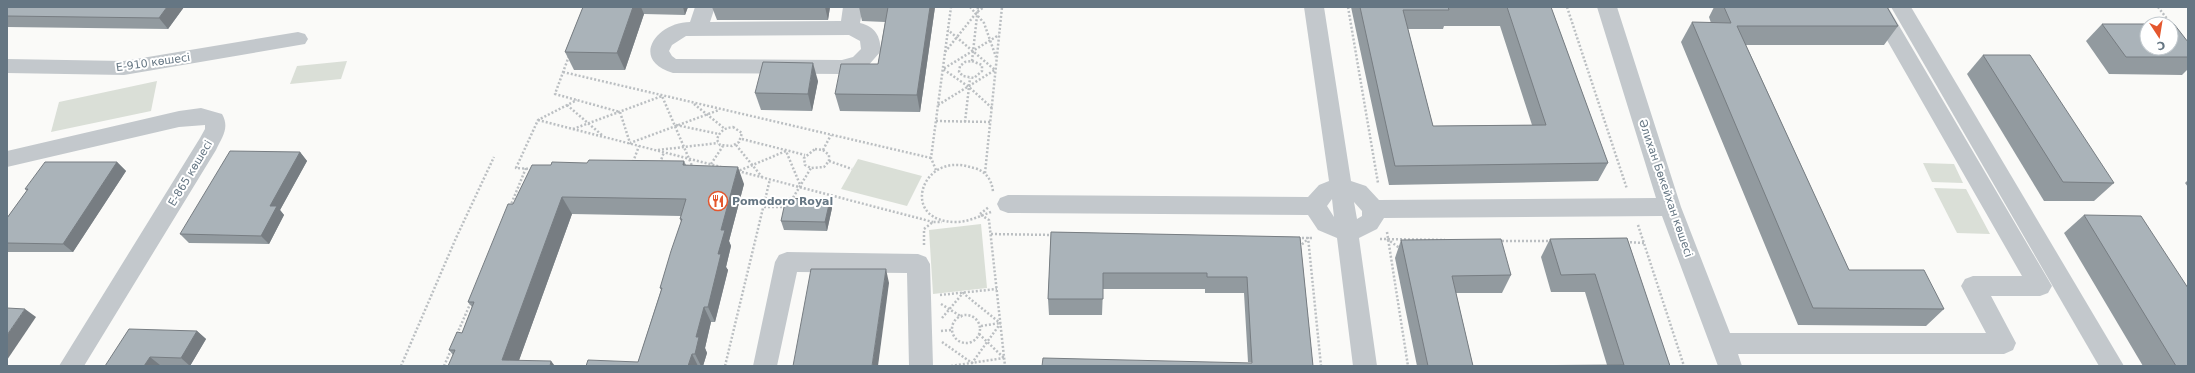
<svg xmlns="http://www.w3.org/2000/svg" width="2195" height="373" viewBox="0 0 2195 373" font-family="'DejaVu Sans',sans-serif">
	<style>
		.green { fill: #dadfd7 }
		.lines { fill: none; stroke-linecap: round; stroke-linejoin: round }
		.path { stroke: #bbbfc2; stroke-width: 2.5; stroke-dasharray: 2 2; stroke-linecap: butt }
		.minor { fill: #c3c8cc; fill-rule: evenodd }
		.wall { fill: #929a9f; fill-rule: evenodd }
		.shaded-wall { fill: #777d82 }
		.building { fill: #aab3b9; stroke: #777d82; fill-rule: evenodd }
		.labels { text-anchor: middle; stroke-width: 4; stroke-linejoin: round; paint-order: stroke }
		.street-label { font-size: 11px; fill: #657683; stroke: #fff }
		.poi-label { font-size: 11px; font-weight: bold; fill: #657683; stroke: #fff; text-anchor: start }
	</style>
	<rect width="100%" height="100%" fill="#fafaf8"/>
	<g class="green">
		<path d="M347 61 341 79 290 84 297 66Z"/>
		<path d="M157 81 151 111 51 132 59 102Z"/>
		<path d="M858 159 922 176 907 206 841 189Z"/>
		<path d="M1923 163 1954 164 1963 183 1932 182Z"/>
		<path d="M1934 188 1966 189 1990 234 1957 233Z"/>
		<path d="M981 224 987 288 933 294 929 230Z"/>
	</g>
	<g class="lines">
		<g class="path">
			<path d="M970 7 984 23 996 57"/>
			<path d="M1348 7 1378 183"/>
			<path d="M1567 7 1627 189"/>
			<path d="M2158 7 2171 24"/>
			<path d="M945 52 977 12 984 7"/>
			<path d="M569 56 555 94 620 112 630 143 719 110"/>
			<path d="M972 61 982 65V71L974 78 963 76 959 72 960 66 965 62Z"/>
			<path d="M972 61 978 7"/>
			<path d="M563 72 931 158"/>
			<path d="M694 104 725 129"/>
			<path d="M567 105 603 136"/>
			<path d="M938 105 995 70 948 30"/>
			<path d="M992 108 969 87 943 69 999 35"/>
			<path d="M538 120 721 167"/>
			<path d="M936 121 991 122"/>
			<path d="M965 122 970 78"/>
			<path d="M676 125 719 134"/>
			<path d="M733 127 742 133 739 142 732 146 720 145 717 140C719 131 725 128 733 127Z"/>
			<path d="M573 129 662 96 693 168"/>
			<path d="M742 139 805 155"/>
			<path d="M736 145 762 177"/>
			<path d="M815 149 823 150 829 155V161L824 167 811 168 805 165 804 158Z"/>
			<path d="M658 150 718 143"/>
			<path d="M823 150 831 135"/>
			<path d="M829 161 852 169"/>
			<path d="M633 162 639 146"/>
			<path d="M660 163 664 152"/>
			<path d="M711 164 723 146"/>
			<path d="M532 169 516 168 538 120 577 100"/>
			<path d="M936 170 931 158 951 7"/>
			<path d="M738 171 933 222"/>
			<path d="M736 172 786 151 801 187"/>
			<path d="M985 173 1002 7"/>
			<path d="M791 201 811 168"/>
			<path d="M510 207 526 168"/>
			<path d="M764 207H787"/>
			<path d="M991 212C980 216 968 222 956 222 903 222 918 162 959 165 964 165 969 167 974 168 986 171 992 180 993 192"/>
			<path d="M980 214 989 207"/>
			<path d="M981 215 989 220 1005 366"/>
			<path d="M1638 225 1684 366"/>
			<path d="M1387 232 1408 366"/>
			<path d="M991 234 1053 235"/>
			<path d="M1308 237 1321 366"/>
			<path d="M1298 238H1313"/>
			<path d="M1380 239 1445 240"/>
			<path d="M1387 239 1401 249"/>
			<path d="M1498 241H1551"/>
			<path d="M1626 242 1644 243"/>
			<path d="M924 245V229L933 222H942"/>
			<path d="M1299 247 1308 239"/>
			<path d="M940 295 997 289"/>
			<path d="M941 304 962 317"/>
			<circle cx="966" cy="329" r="14"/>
			<path d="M942 318 963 293 1000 323"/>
			<path d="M981 326 1000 323"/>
			<path d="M941 331 951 330"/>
			<path d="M457 334 471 302"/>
			<path d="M979 334 1004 358"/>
			<path d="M942 342 972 363 1000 324"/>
			<path d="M401 366 456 238 494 157"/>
			<path d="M444 366 451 350"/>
			<path d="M725 366 770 179"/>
			<path d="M951 366 1004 358"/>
		</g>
		<g class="minor">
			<path d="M695 7H715L710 22 841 21 843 7H863L860 23C876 27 880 36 881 51L867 67 842 74 673 73C629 60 657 22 690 22ZM849 35 860 41 861 49 853 57 842 60 676 59 672 56 669 51 672 45 686 36Z"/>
			<path d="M1304 7H1324L1351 181 1366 186 1379 200 1656 198 1597 7H1617L1681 207 1730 333H1986L1961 286 1965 279 1973 276H2022L1868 7H1888L2052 286 2048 293 2040 296H1991L2016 343 2013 350 2004 354H1738L1742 366H1718L1662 216 1384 218 1377 229 1359 238 1377 366H1353L1337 238 1318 230 1308 215 1008 213 1000 210 997 204 1000 198 1008 195 1308 197 1319 185 1329 181ZM1332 199 1334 217 1327 206ZM1354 202 1362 211V216L1357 219Z"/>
			<path d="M1891 7H1911L2124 366H2099Z"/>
			<path d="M298 32 305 34 308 39 305 44 124 75 7 73V59L124 61Z"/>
			<path d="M201 108 222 114C230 128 222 137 216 150L84 366H59L200 138 205 129V125L179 127 7 167V151L179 111Z"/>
			<path d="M787 252 918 254 926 257 930 264 933 366H909L907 273 797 272 777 366H753L775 262 779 255Z"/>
		</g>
	</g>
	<g class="wall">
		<path d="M7 7H184L168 29 7 27Z"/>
		<path d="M583 7H688L685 15 644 14 625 70H574L565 52Z"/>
		<path d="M712 7H830L828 20H717Z"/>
		<path d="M859 7H935L920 112 840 111 835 94 878 64 885 22 862 21Z"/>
		<path d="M1351 7H1551L1608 163 1598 181 1389 185ZM1444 26H1500L1532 125 1433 126 1408 29H1443Z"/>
		<path d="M1714 7H1887L1898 26 1884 45H1746L1849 270 1944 309 1926 326 1798 325 1681 42 1692 22 1711 23 1709 17Z"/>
		<path d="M2102 24 2188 42V69L2182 75 2109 74 2086 41Z"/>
		<path d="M1983 55 2114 183 2094 201H2044L1967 74Z"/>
		<path d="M818 81 812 111 761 110 755 93Z"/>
		<path d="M300 152 307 161 280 210 284 215 269 244 189 243 180 234Z"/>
		<path d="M684 161 686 165 744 184 729 241 731 246 726 267 728 270 715 322H711L705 348 707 353 703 366H586L638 362 661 290 660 288 681 222 680 219 681 216 572 214 519 360 453 355 449 350 462 333 472 307 468 302 513 204 551 165 587 163Z"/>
		<path d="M117 162 126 171 73 252H7V218L27 191 25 189Z"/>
		<path d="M2188 180V187L2185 183Z"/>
		<path d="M832 208 827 231 784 230 781 221Z"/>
		<path d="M2084 215 2188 366H2143L2064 233Z"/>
		<path d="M1051 232 1300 237 1313 366 1248 362 1244 293H1205V289H1103L1102 315H1049L1048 299Z"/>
		<path d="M1627 238 1670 366 1607 365 1585 292H1551L1541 257 1550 239Z"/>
		<path d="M1401 240 1511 275 1502 293H1456L1473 366H1417L1395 258Z"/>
		<path d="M197 331 206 339 190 366 160 365 105 366Z"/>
	</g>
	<g class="shaded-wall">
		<path d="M167 7H184L168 29 159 18Z"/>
		<path d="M633 7H641L644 14 625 70 617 53Z"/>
		<path d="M683 7H688L685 15Z"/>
		<path d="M825 7H830L828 20Z"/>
		<path d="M930 7H935L920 112 917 95Z"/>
		<path d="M813 63 818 81 812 111 808 94Z"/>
		<path d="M300 152 307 161 280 210 284 215 269 244 261 236 270 206Z"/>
		<path d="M117 162 126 171 73 252 63 244Z"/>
		<path d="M738 167 744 184 729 241 731 246 726 267 728 270 715 322 708 307 718 254 721 230Z"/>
		<path d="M562 197 572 214 517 366 502 360Z"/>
		<path d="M830 200 832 208 827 231 825 222Z"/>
		<path d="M886 269 889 283 878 366H872Z"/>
		<path d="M704 307 711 322 705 348 707 353 703 366H701L695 354 696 337Z"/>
		<path d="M25 309 36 317 7 360V335Z"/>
		<path d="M197 331 206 339 190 366 181 358Z"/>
		<path d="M692 354 698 366H688Z"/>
		<path d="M150 357 160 365 159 366H144Z"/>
		<path d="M551 361 555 366H550Z"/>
	</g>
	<g class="building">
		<path d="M7 7H167L159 18 7 16Z"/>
		<path d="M583 7H633L617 53 565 52Z"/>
		<path d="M888 7H930L917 95 835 94 841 64H878Z"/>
		<path d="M1360 7H1448L1449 10H1403L1433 126 1546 125 1507 7H1551L1608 163 1395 166Z"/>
		<path d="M1724 7H1887L1898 26H1737L1849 270H1924L1944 309 1813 308 1692 22 1731 23Z"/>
		<path d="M2102 24H2174L2188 42V57H2126ZM2147 24H2171V48H2147Z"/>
		<path d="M1983 55H2030L2114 183 2063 182Z"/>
		<path d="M763 62 813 63 808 94 755 93Z"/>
		<path d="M230 151 300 152 270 206H277L261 236 180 234Z"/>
		<path d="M589 160 684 161 683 165 738 167 721 230H725L718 254H721L708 307H704L696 337H699L695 354H692L688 366H586L588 360 638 362 662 288H660L671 251 682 219H680L686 199 562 197 502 360 551 361 550 366H448L455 350H449L457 332 462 333 474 302H468L508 204H513L532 165H551L552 162 587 163Z"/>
		<path d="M45 162H117L63 244 7 243V218L28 189H25Z"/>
		<path d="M786 198 830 200 825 222 781 221Z"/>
		<path d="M2084 215 2141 216 2188 288V366H2176Z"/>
		<path d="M1051 232 1300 237 1313 366H1042L1043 358 1252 363 1247 277H1207V273H1103V299H1048Z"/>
		<path d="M1627 238 1670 366H1485L1624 365 1595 274 1561 275 1550 239Z"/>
		<path d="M1501 239 1511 275 1452 276 1473 366H1428L1401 240Z"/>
		<path d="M811 269H886L872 366H793Z"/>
		<path d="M7 308 25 309 7 335Z"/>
		<path d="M129 329 197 331 181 358 150 357 144 366H105Z"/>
	</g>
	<defs>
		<symbol id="restaurant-ring" viewBox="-11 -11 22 22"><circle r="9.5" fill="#fff" stroke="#e4572e" stroke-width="1.5"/><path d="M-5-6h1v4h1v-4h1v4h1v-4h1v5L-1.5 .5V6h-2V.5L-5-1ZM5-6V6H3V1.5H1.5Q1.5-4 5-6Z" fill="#e4572e"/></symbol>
	</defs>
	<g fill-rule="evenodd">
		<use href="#restaurant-ring" x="707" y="190" width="22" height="22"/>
	</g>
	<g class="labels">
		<g class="street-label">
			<text transform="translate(153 62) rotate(-8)" y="4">Е-910 көшесі</text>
			<text transform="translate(190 173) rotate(-59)" y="4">Е-865 көшесі</text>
			<text transform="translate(1666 188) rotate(71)" y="4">Әлихан Бөкейхан көшесі</text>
		</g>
		<g class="poi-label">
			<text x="732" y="205">Pomodoro Royal</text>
		</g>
	</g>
	<rect width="2195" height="373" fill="none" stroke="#657683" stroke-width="16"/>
	<g transform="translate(2159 36) rotate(168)"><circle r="19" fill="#ffffff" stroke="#c1c8cd"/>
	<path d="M0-3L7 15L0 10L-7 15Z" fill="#e4572e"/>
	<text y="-6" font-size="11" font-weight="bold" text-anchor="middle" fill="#657683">С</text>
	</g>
</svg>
